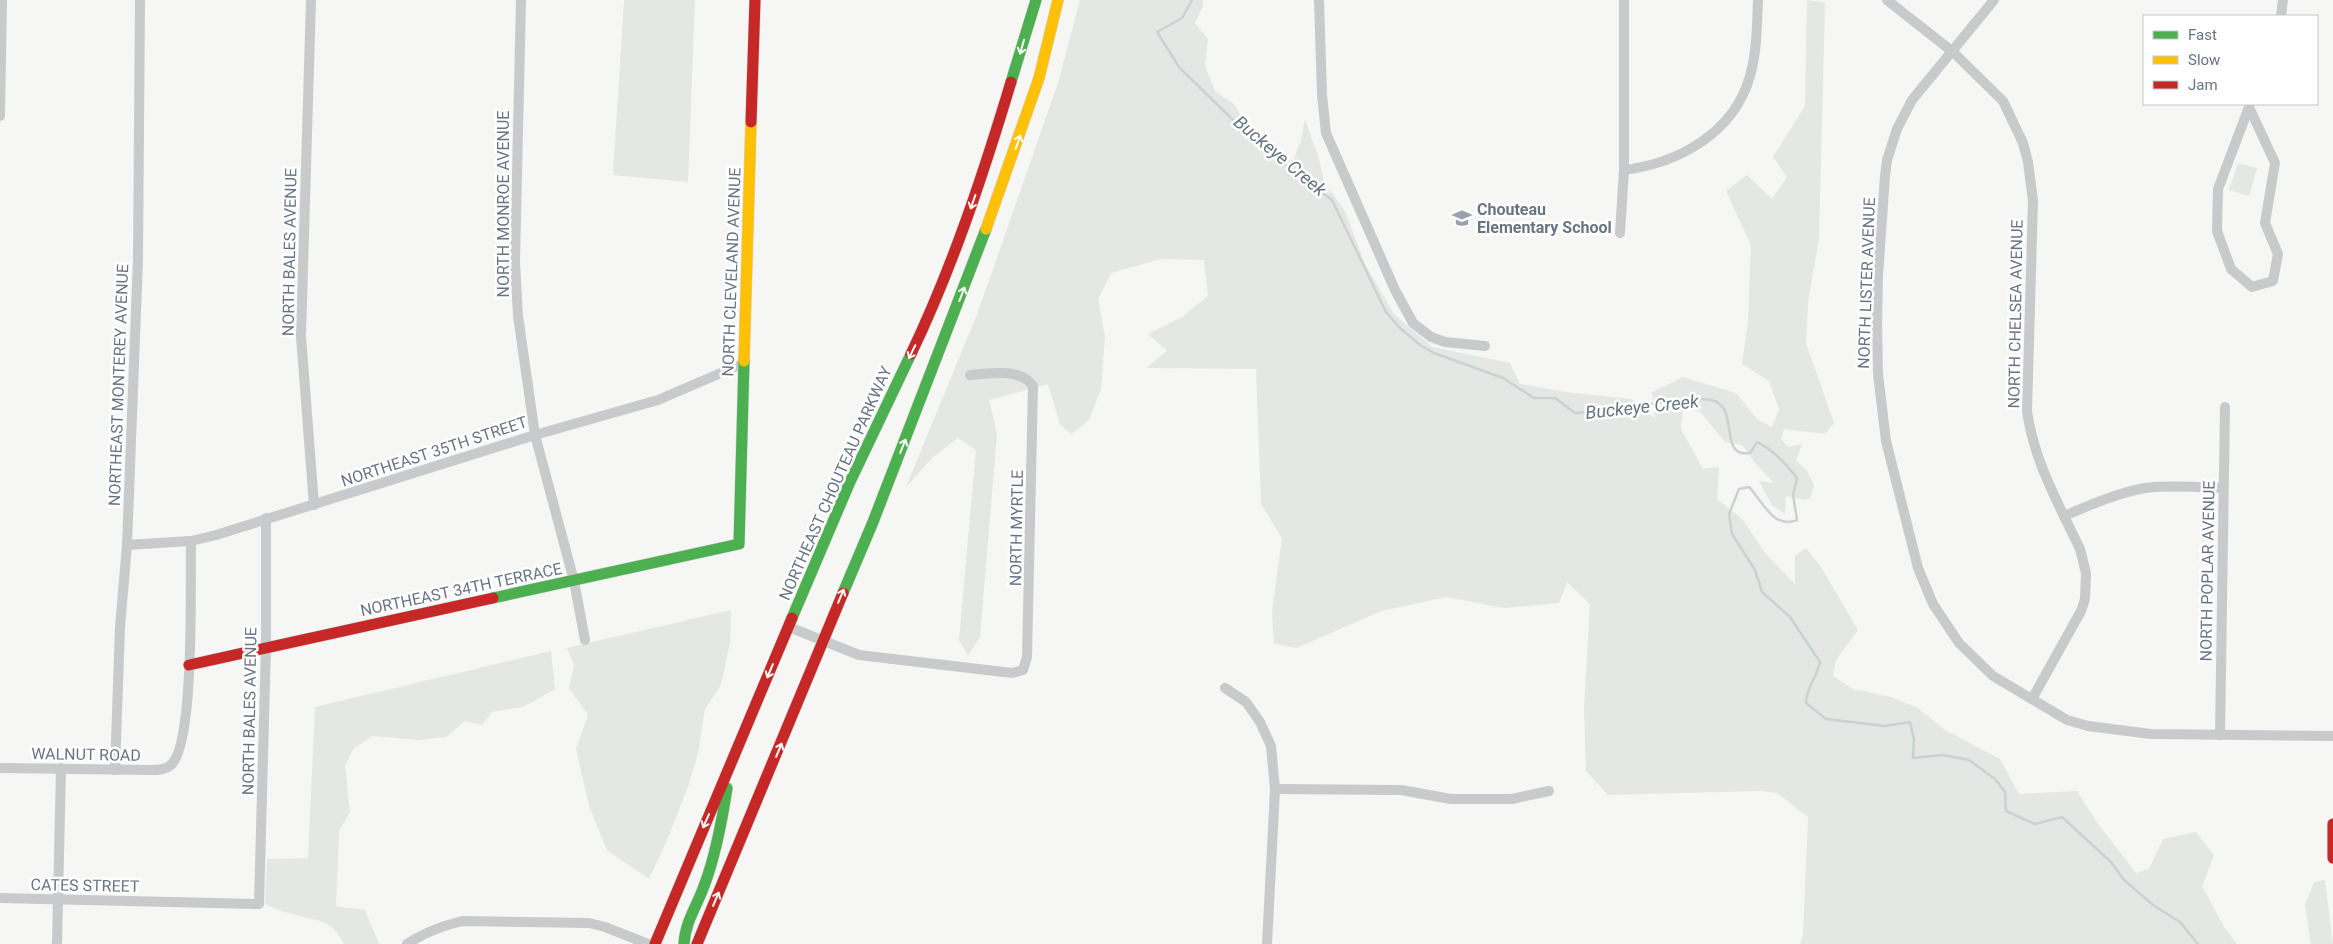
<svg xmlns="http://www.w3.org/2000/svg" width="2333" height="944" viewBox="0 0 2333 944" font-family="Roboto,sans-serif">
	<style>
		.green { fill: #e4e7e3 }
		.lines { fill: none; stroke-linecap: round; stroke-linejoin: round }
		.stream { stroke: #cbd1d4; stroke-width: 2.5 }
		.fast-casing { stroke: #d3d4d4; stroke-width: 12 }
		.slow-casing { stroke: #d3d4d4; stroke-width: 12 }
		.jam-casing { stroke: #d3d4d4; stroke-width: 12 }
		.street { stroke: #c9cacb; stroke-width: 10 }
		.fast { stroke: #4caf50; stroke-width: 11 }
		.slow { stroke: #ffc107; stroke-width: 11 }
		.jam { stroke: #c62828; stroke-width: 11 }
		.oneway { stroke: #f6fbf6 }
		.labels { text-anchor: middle; stroke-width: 5; stroke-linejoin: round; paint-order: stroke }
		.street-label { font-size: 16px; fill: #697483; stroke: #fff }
		.poi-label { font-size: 16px; font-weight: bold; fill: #697483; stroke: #fff; text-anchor: start }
		.water-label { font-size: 18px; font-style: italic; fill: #64757f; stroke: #fff }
	</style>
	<rect width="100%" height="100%" fill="#f6f6f5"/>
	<g class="green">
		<path d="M624 0H695L688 182 613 175Z"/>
		<path d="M1080 0H1203V6L1195 23 1208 39 1205 66 1215 91 1235 105 1258 150 1293 161 1301 141 1305 119 1319 159 1324 182 1345 211 1365 264 1394 314 1432 347 1510 363 1520 384 1573 393 1632 399 1655 419 1652 392 1683 377 1736 393 1757 419 1772 427 1779 409 1769 381 1742 364 1748 321 1751 245 1726 191 1747 175 1772 199 1787 177 1773 157 1805 106 1807 0 1825 3 1819 238 1808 302 1806 343 1834 423 1825 434 1784 429 1781 439 1788 447 1802 444 1796 460 1807 471 1814 485 1810 498 1805 500 1786 496 1785 514 1772 505 1759 481 1774 483 1755 463 1742 445 1725 442 1700 412 1683 407 1681 429 1703 469 1719 467 1717 499 1743 520 1765 553 1795 584V556L1806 548 1821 567 1858 630 1836 660 1833 676 1853 689 1891 697 1918 708 1945 730 2000 759 2019 794 2077 791 2096 821 2136 873 2149 869 2163 839 2196 832 2214 855 2202 886 2224 927 2237 944H1800L1803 935 1808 817 1777 793 1761 791 1608 795 1586 771 1584 707 1590 604 1567 582 1559 603 1503 608 1447 597 1381 611 1297 648 1274 644 1272 612 1282 538 1261 504 1256 369 1146 368 1167 351 1148 334 1182 317 1208 296 1204 260 1161 259 1111 273 1098 299 1105 337 1101 389 1089 420 1071 434 1060 424 1048 384 989 400 997 434 980 637 968 656 959 640 976 450 958 438 932 458 906 487 978 312 1058 83Z"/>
		<path d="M2238 163 2257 168 2249 196 2229 190Z"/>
		<path d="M731 610 730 642 721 685 705 709 698 753 689 784 667 840 649 879 607 850 589 806 576 749 588 715 569 688 574 665 567 648Z"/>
		<path d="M551 651 555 689 523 707 492 712 482 725 465 721 446 737 418 740 372 736 353 749 345 766 350 812 339 831 336 906 365 910 379 944H344C332 918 316 921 292 914 283 912 274 908 265 904L267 859 308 858 315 707Z"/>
		<path d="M2325 880 2333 944H2311L2305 905 2314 882Z"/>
	</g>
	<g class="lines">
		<path class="stream" d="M1192 0 1182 18 1157 32 1179 67 1229 116 1292 170 1332 200 1386 312 1399 327 1420 345 1434 353 1503 378 1534 398H1555L1575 413C1597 412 1618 410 1640 406 1663 402 1687 396 1711 400 1741 405 1717 459 1750 453L1757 442C1773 449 1786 464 1797 478L1793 495 1797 520C1773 530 1762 500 1749 487L1739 489 1729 514 1732 534 1755 570 1762 592 1790 617 1820 662C1817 677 1806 688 1806 703L1826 719 1885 726 1910 722 1914 740 1913 758 1943 755 1969 760 1995 779 2005 792 2006 811 2035 824 2062 817 2111 862 2124 880 2153 905 2180 922 2198 944"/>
		<defs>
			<g id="fast">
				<path d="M1011 82 1036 0"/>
				<path d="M843 593 873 522 986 229"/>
				<path d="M493 598 739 544 744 361"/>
				<path d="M792 618 849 484 911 354"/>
				<path d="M684 944C685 922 697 906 704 886 716 855 722 821 727 788"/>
			</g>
			<g id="slow">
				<path d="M986 229 1039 78 1058 0"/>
				<path d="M744 361 751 122"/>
			</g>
			<g id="jam">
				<path d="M751 122 755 0"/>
				<path d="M911 354C953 266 983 175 1011 82"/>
				<path d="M189 665 493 598"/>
				<path d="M2333 824V858"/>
				<path d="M655 944 792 618"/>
				<path d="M697 944 843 593"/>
			</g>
		</defs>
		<use href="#fast" class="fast-casing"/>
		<use href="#slow" class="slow-casing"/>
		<use href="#jam" class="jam-casing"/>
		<g class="street">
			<path d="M311 0 301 336 314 505"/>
			<path d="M521 0 515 262 518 316 535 435 574 581 585 640"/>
			<path d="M1319 0 1322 95 1326 133 1395 290 1413 323 1431 337 1445 342 1485 346"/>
			<path d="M1887 0 1953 52 2003 101 2023 143 2028 162 2033 201 2027 411C2034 461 2058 503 2080 549L2086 573 2085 599 2081 611 2032 699"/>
			<path d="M1994 0 1912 100 1897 129 1887 160 1885 176 1878 276 1877 324 1878 374 1886 441 1918 568 1933 604 1959 643 1993 676 2067 720 2088 726 2151 734 2333 736"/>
			<path d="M2281 16 2283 0"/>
			<path d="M2249 107 2275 163 2265 223 2278 254 2273 281 2252 287 2231 269 2217 231 2218 189Z"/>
			<path d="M0 116 2 0"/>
			<path d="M1624 170C1679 163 1734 133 1750 76 1757 51 1757 25 1758 0"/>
			<path d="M1620 233 1624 170V0"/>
			<path d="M2064 516C2090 505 2117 493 2145 488 2170 485 2197 487 2223 488"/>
			<path d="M127 545 191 541 216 535 535 435 658 400 744 363"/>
			<path d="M789 627 859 655 1012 673 1023 670 1027 657 1033 386C1019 367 991 374 970 375"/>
			<path d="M1225 688 1246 702 1260 722 1271 746 1275 789 1267 944"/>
			<path d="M2220 735 2225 407"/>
			<path d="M0 768 150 770C158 770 166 770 172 764 195 739 190 582 191 541"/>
			<path d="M115 770 120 627 127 545 138 259 140 0"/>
			<path d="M1275 789 1401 790 1451 799H1512L1549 791"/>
			<path d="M0 898 259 904 266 647V518"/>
			<path d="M57 944 61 768"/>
			<path d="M407 944C425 932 441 926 462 921L589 923 605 927 648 944"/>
		</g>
		<use href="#fast" class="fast"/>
		<use href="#slow" class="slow"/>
		<use href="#jam" class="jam"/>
	</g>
	<defs><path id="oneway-shaft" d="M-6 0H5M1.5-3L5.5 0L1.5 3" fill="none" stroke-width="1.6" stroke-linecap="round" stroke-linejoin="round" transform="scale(1.25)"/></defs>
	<g class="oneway">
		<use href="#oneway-shaft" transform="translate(1022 47) rotate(106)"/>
		<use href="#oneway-shaft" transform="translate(1018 142) rotate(-71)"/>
		<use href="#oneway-shaft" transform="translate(973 202) rotate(109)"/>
		<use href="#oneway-shaft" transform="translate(962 294) rotate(-69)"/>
		<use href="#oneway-shaft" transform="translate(912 352) rotate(116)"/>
		<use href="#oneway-shaft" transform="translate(903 446) rotate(-68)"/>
		<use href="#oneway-shaft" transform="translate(841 596) rotate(-67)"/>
		<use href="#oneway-shaft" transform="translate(770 671) rotate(113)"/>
		<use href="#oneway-shaft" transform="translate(779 750) rotate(-67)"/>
		<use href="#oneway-shaft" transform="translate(706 821) rotate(114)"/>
		<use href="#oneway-shaft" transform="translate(716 899) rotate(-67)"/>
	</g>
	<defs>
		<symbol id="school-bare" viewBox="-9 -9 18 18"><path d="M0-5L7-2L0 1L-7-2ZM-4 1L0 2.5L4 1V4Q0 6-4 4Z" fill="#9aa2ab" stroke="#fff" stroke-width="2.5" paint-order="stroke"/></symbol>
	</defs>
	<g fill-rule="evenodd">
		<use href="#school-bare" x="1448" y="204" width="28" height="28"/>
	</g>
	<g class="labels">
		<g class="street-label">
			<text transform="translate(503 204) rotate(-90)" y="6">NORTH MONROE AVENUE</text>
			<text transform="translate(289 252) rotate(-89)" y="6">NORTH BALES AVENUE</text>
			<text transform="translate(731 272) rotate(-88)" y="6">NORTH CLEVELAND AVENUE</text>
			<text transform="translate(1866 283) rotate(-88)" y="6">NORTH LISTER AVENUE</text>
			<text transform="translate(2015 314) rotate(-89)" y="6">NORTH CHELSEA AVENUE</text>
			<text transform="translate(118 385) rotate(-88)" y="6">NORTHEAST MONTEREY AVENUE</text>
			<text transform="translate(434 451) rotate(-18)" y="6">NORTHEAST 35TH STREET</text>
			<text transform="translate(835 483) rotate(-66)" y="6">NORTHEAST CHOUTEAU PARKWAY</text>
			<text transform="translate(1016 528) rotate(-89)" y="6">NORTH MYRTLE</text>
			<text transform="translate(2207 571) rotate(-89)" y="6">NORTH POPLAR AVENUE</text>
			<text transform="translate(461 589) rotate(-12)" y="6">NORTHEAST 34TH TERRACE</text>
			<text transform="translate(249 711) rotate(-89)" y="6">NORTH BALES AVENUE</text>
			<text transform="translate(86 754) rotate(1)" y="6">WALNUT ROAD</text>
			<text transform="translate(85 885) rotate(1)" y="6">CATES STREET</text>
		</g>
		<g class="poi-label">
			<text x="1477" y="215">Chouteau<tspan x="1477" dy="18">Elementary School</tspan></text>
		</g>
		<g class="water-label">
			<text transform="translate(1280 156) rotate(40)" y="6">Buckeye Creek</text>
			<text transform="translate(1642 407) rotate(-6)" y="6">Buckeye Creek</text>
		</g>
	</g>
	<rect x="2143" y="15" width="175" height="90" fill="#ffffff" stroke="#c3c7cd"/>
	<rect x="2153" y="31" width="25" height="8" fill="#4caf50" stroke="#c3c7cd"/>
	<text x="2188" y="40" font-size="15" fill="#697483">Fast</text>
	<rect x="2153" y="56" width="25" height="8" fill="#ffc107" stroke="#c3c7cd"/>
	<text x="2188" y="65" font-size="15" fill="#697483">Slow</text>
	<rect x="2153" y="81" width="25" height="8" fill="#c62828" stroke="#c3c7cd"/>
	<text x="2188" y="90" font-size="15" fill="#697483">Jam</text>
</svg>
